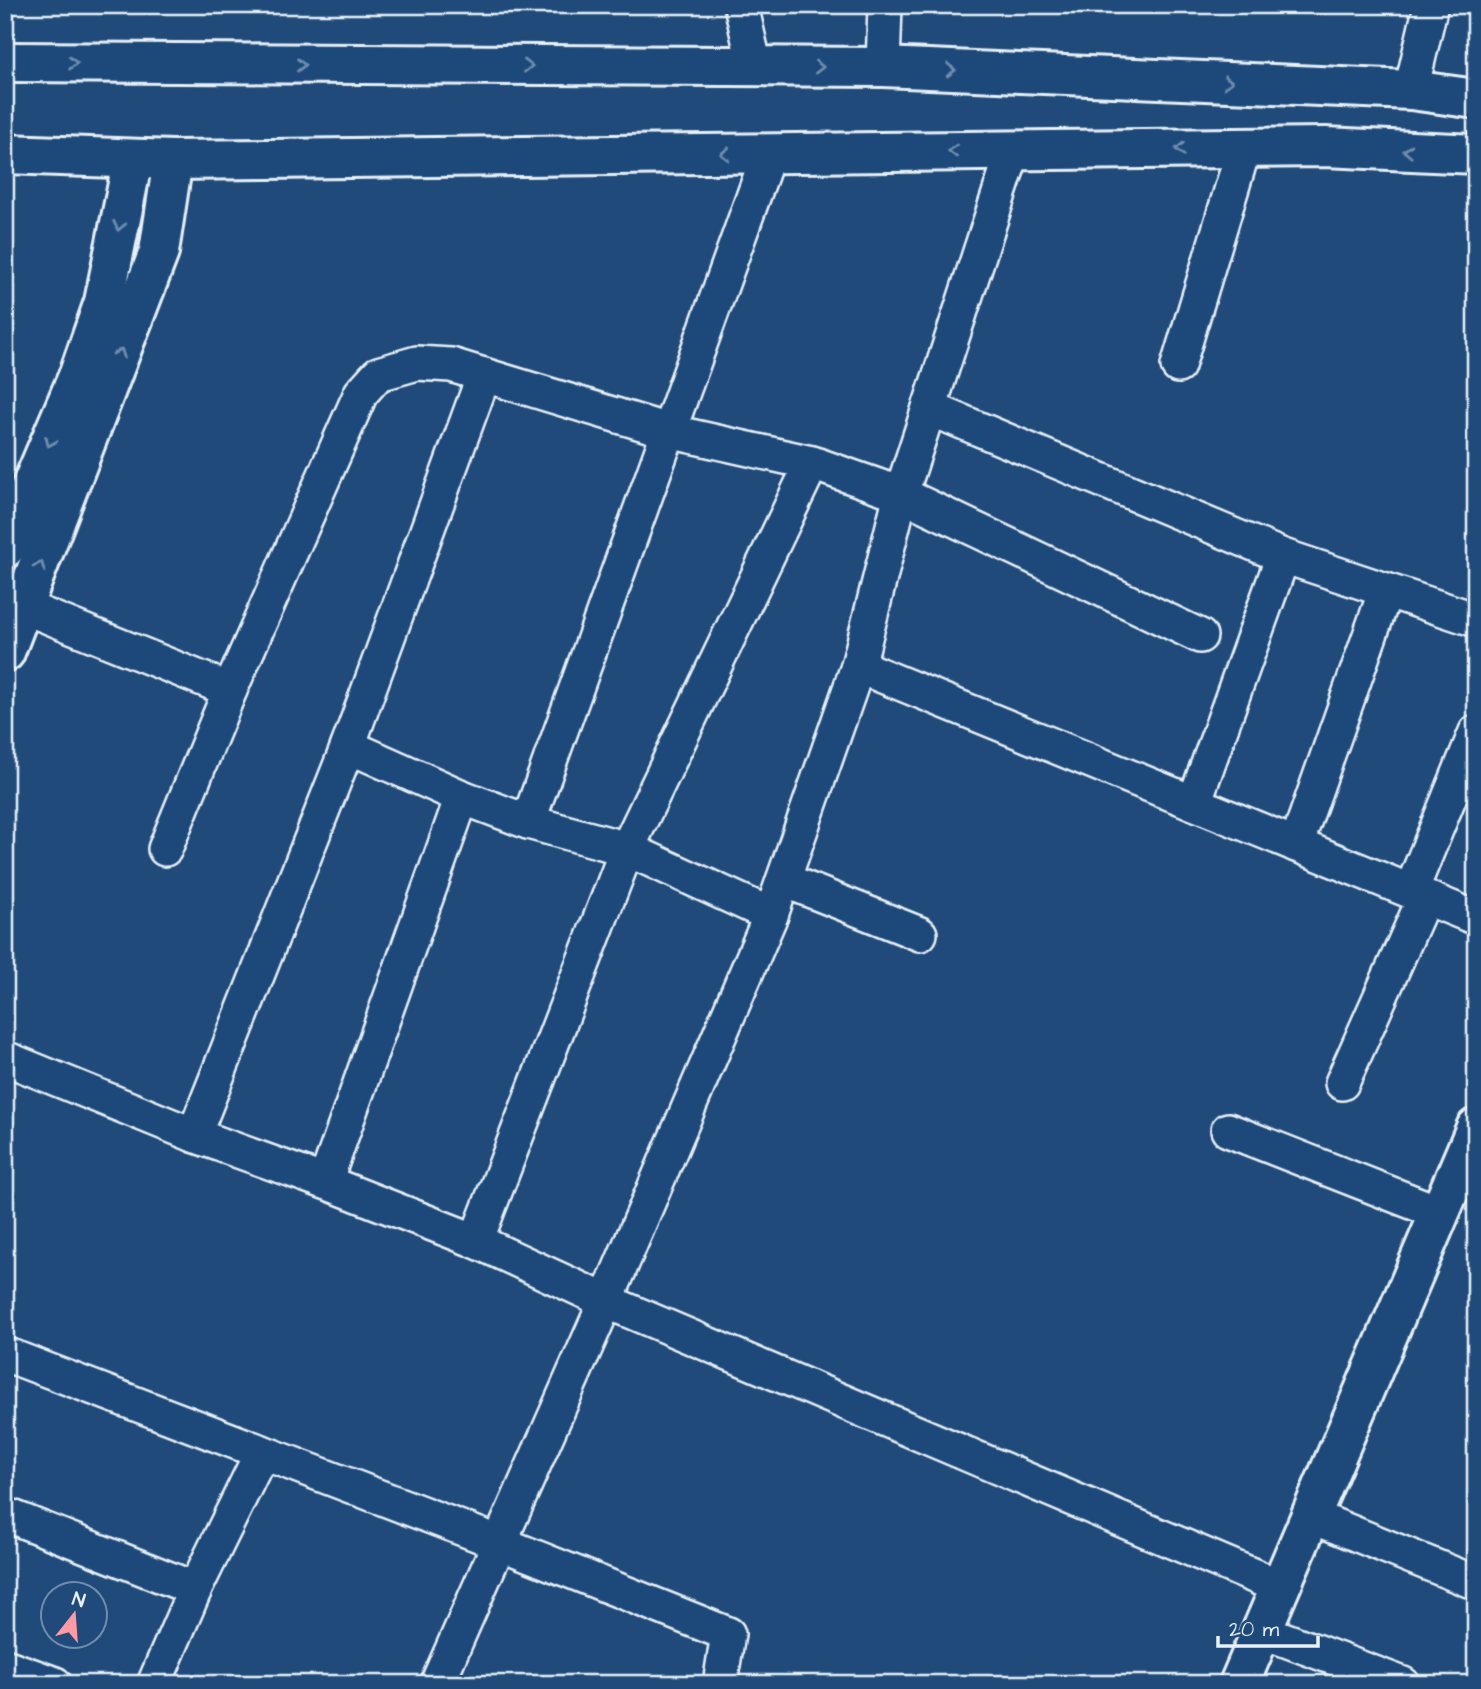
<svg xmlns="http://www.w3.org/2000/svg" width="1481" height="1689" viewBox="0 0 1481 1689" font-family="'Architects Daughter',sans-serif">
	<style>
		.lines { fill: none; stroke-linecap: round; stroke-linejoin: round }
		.street-casing { stroke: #e8f1f8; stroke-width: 38 }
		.secondary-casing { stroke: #e8f1f8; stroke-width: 44 }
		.primary-casing { stroke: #e8f1f8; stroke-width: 44 }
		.street { stroke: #1f4a7a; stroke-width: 33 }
		.secondary { stroke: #1f4a7a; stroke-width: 38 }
		.primary { stroke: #1f4a7a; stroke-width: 38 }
		.oneway { stroke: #6f8dac }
	</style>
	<rect width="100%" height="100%" fill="#1f4a7a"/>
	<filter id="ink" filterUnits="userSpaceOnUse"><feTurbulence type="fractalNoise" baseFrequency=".0143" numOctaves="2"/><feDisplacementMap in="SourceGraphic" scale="14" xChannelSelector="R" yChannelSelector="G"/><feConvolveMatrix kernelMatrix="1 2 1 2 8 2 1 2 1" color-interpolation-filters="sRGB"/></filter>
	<g filter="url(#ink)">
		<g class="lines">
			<defs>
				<g id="street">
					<path d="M741 5 755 67"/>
					<path d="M883 67 885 5"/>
					<path d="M1411 90 1431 5"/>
					<path d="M1178 366 1244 148"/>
					<path d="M929 408 1283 556 1476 620"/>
					<path d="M24 607 230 690"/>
					<path d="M858 666 1476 918"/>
					<path d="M348 746 462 797 528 822 627 849 771 915"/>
					<path d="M1194 803 1283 556"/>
					<path d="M528 822 769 153"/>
					<path d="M1296 845 1386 590"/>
					<path d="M165 849 230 690 361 393 378 374 417 363 451 365 668 431 812 463"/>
					<path d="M784 880 920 934"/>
					<path d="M1411 891 1476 732"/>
					<path d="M5 1058 194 1135 325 1182 476 1241 606 1301 1280 1587"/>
					<path d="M1342 1083 1425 897"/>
					<path d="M1228 1130 1440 1213"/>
					<path d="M194 1135 348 746 484 375"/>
					<path d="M325 1182 462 797"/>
					<path d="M476 1241 627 849 812 463 901 494 1200 636"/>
					<path d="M5 1354 500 1543 728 1634 720 1684"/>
					<path d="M5 1514 195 1589"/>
					<path d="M1311 1516 1476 1583"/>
					<path d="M1262 1631 1403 1684"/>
					<path d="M5 1666 55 1684"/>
					<path d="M154 1684 195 1589 262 1452"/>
					<path d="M437 1684 606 1301 771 915 858 666 901 494 1013 151"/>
				</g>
				<g id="secondary">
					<path d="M5 548 79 374 104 302 133 159"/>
					<path d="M5 652 159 252 173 160"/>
					<path d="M1239 1684 1476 1128"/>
				</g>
				<g id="primary">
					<path d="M5 62 883 67 1411 90 1476 99"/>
					<path d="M5 154 173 160 1325 147 1476 154"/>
				</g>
			</defs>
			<use href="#street" class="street-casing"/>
			<use href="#secondary" class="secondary-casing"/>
			<use href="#primary" class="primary-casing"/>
			<use href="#street" class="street"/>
			<use href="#secondary" class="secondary"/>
			<use href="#primary" class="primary"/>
		</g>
		<defs><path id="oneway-chevron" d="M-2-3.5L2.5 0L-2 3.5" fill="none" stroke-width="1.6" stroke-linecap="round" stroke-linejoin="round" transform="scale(1.75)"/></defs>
		<g class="oneway">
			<use href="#oneway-chevron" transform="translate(73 63)"/>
			<use href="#oneway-chevron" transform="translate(301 65)"/>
			<use href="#oneway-chevron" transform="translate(528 66)"/>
			<use href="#oneway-chevron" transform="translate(819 67)"/>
			<use href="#oneway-chevron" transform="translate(951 70) rotate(2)"/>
			<use href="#oneway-chevron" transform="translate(1228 82) rotate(2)"/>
			<use href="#oneway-chevron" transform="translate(1180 149) rotate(179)"/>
			<use href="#oneway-chevron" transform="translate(953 151) rotate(180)"/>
			<use href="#oneway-chevron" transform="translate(1408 151) rotate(-177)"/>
			<use href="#oneway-chevron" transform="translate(725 154) rotate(179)"/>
			<use href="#oneway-chevron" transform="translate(119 226) rotate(102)"/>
			<use href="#oneway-chevron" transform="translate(120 353) rotate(-69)"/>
			<use href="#oneway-chevron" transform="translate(50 442) rotate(113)"/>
			<use href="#oneway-chevron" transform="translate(40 566) rotate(-69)"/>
		</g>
	</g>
	<rect width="1481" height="1689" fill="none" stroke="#1f4a7a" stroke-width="28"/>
	<rect x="14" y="14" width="1453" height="1661" fill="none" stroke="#e8f1f8" stroke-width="2.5" filter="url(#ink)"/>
	<g transform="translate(74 1615) rotate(17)"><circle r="33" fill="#1f4a7a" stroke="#6f8dac" stroke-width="2"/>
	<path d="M0-5L12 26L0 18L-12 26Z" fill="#ff9aa2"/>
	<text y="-10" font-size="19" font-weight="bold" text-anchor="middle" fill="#e8f1f8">N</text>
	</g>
	<path d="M1218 1636v10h100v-10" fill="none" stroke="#e8f1f8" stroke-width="3.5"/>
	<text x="1229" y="1636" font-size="21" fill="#e8f1f8" stroke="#1f4a7a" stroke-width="5" paint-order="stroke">20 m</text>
</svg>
